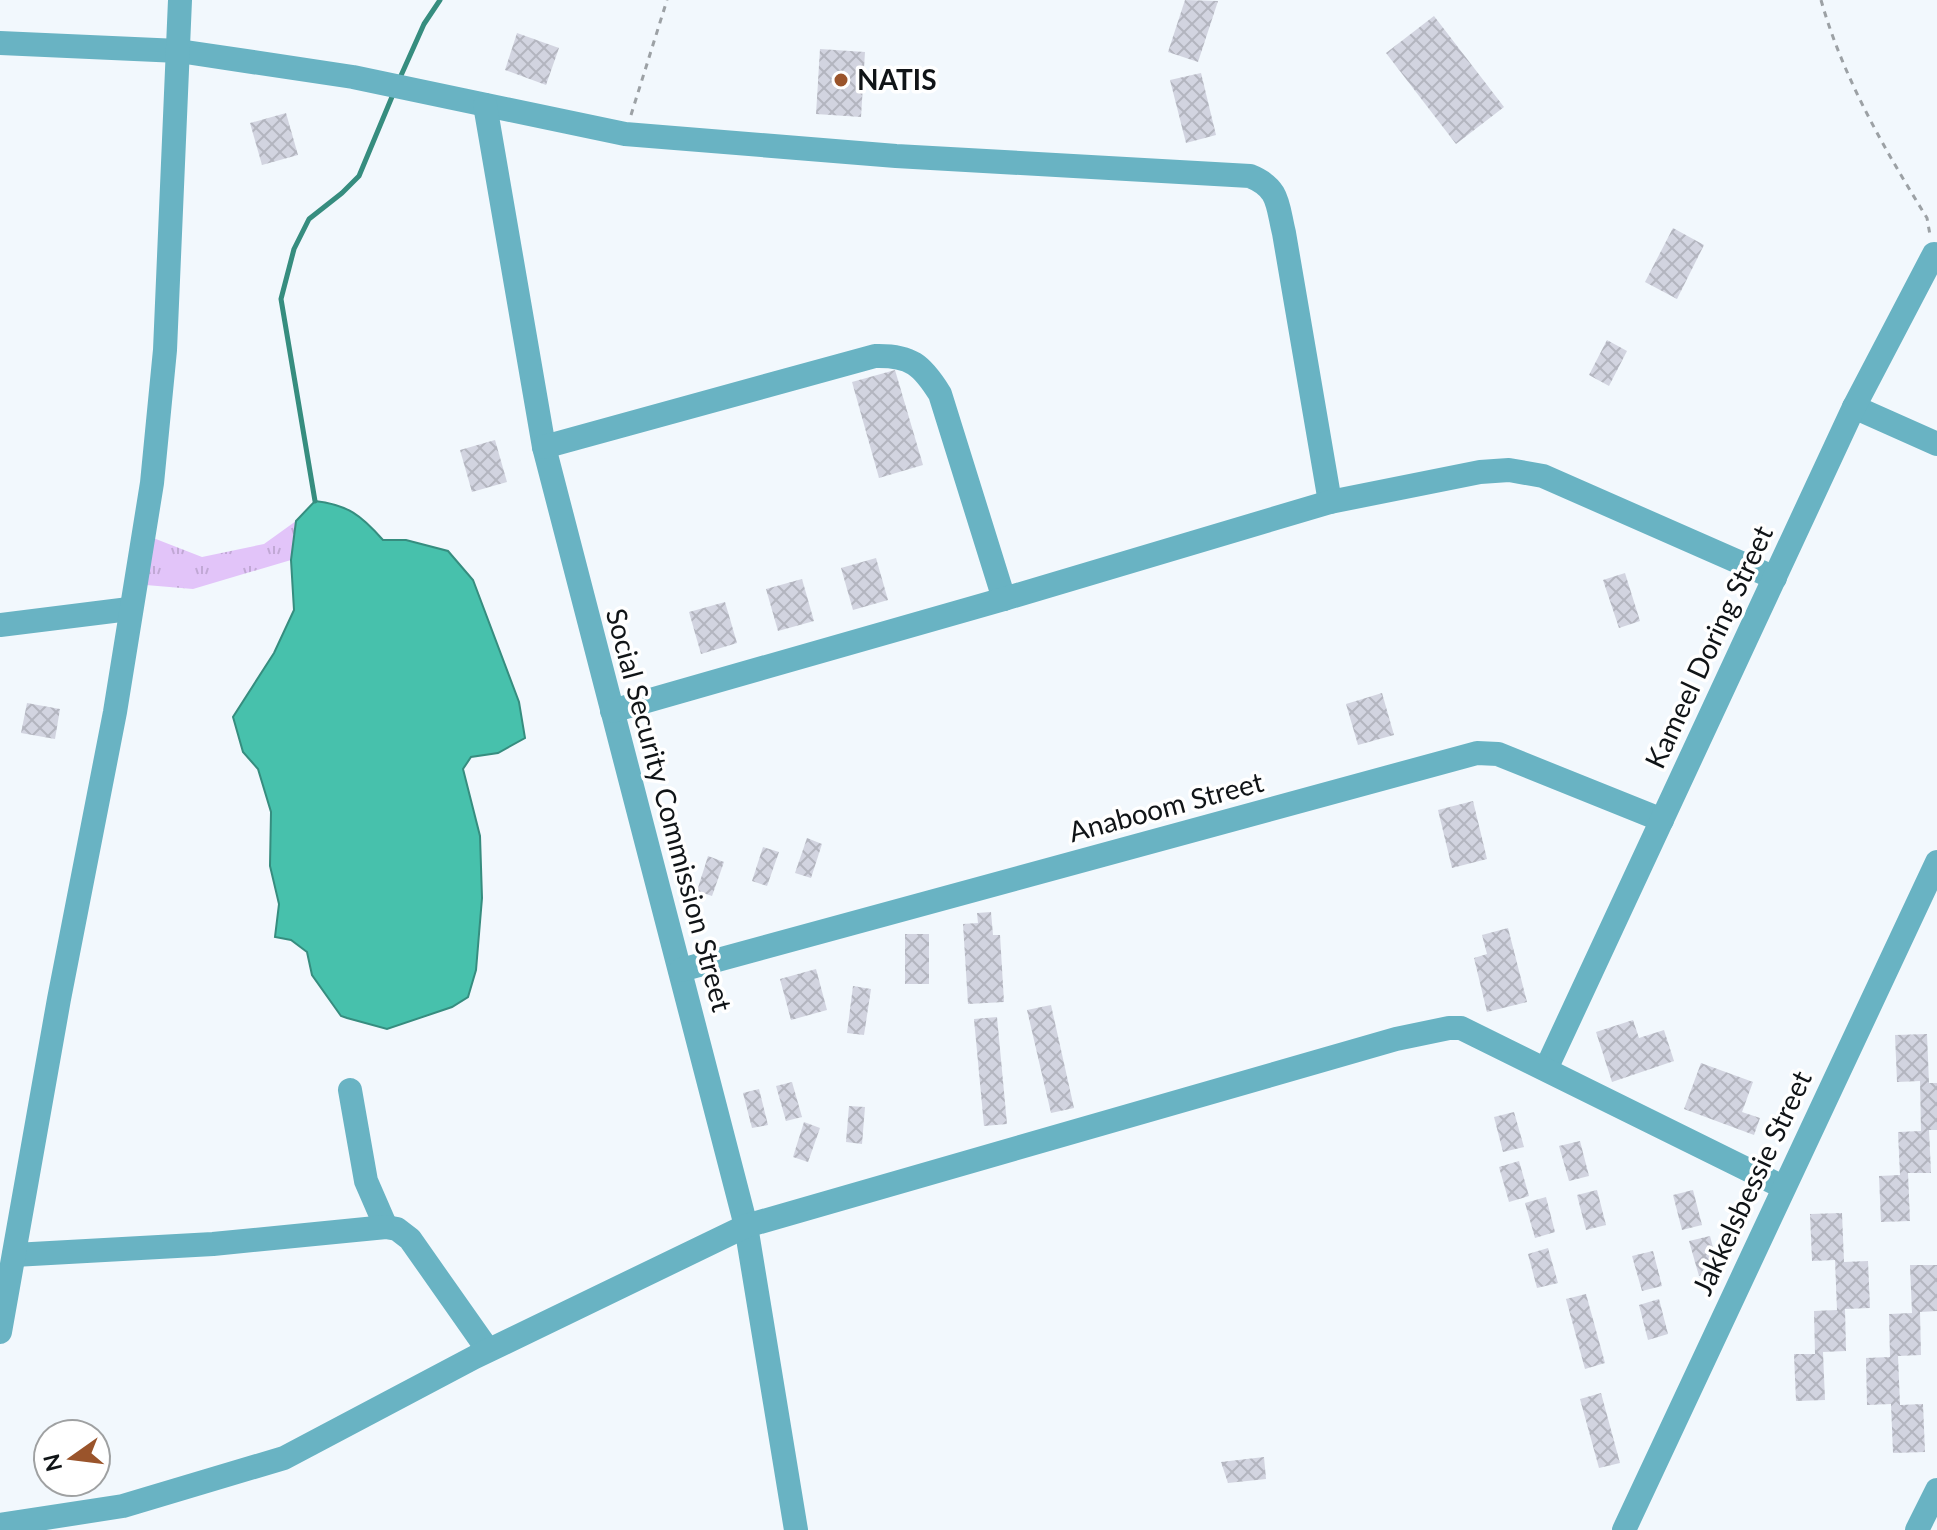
<svg xmlns="http://www.w3.org/2000/svg" width="1937" height="1530" viewBox="0 0 1937 1530" font-family="Lato,sans-serif">
	<style>
		.grass { fill: url(#grass-tufts) }
		.water { fill: #47c1ac; stroke: #368d7f; stroke-width: 2 }
		.lines { fill: none; stroke-linecap: round; stroke-linejoin: round }
		.stream { stroke: #368d7f; stroke-width: 5 }
		.building { fill: url(#building-cross-hatch) }
		.path { stroke: #9ca1a5; stroke-width: 3; stroke-dasharray: 6 6; stroke-linecap: butt }
		.minor { stroke: #69b3c3; stroke-width: 24 }
		.poi-dot { fill: #9a542b; stroke: #fff; stroke-width: 3 }
		.labels { text-anchor: middle; stroke-width: 7; stroke-linejoin: round; paint-order: stroke }
		.poi-label { font-size: 28px; font-weight: bold; fill: #101417; stroke: #fff; text-anchor: start }
		.street-label { font-size: 28px; fill: #101417; stroke: #fff }
	</style>
	<defs>
		<pattern id="grass-tufts" width="24" height="20" patternUnits="userSpaceOnUse" patternTransform="scale(2)"><rect width="24" height="20" fill="#e2c4f9"/><path d="M3 7l-1-3M5 7V3M7 7l1-3M15 17l-1-3M17 17v-4M19 17l1-3" fill="none" stroke="#c1a8d5"/></pattern>
		<pattern id="building-cross-hatch" width="8" height="8" patternUnits="userSpaceOnUse" patternTransform="scale(2)"><rect width="8" height="8" fill="#d2d4e0"/><path d="M0 0l8 8M0 8l8-8" fill="none" stroke="#b3b5bf"/></pattern>
	</defs>
	<rect width="100%" height="100%" fill="#f2f8fd"/>
	<path class="grass" d="M296 521 291 560 193 589 134 584 143 534 202 557 264 544Z"/>
	<path class="water" d="M315 501C348 505 361 515 383 540H406L448 551 473 580 519 702 525 738 498 753 471 757 463 769 480 836 482 898 476 970 468 997 452 1007 387 1029 347 1018 341 1016 312 975 307 952 291 940 275 937 279 904 270 866 271 812 258 769 243 752 233 717 274 653 294 610 291 560 296 521Z"/>
	<g class="lines">
		<g class="stream">
			<path d="M399 80 424 24 440 0"/>
			<path d="M315 501 281 299 294 249 309 219 342 193 359 176 394 92"/>
		</g>
	</g>
	<g class="building">
		<path d="M1185 0 1218 1 1198 62 1168 52Z"/>
		<path d="M1434 16 1504 107 1456 144 1386 53Z"/>
		<path d="M517 33 559 48 546 85 505 70Z"/>
		<path d="M820 49 865 52 861 117 816 114Z"/>
		<path d="M1201 73 1216 135 1186 143 1170 80Z"/>
		<path d="M286 113 298 155 262 165 250 123Z"/>
		<path d="M1673 228 1704 245 1677 299 1645 282Z"/>
		<path d="M1607 340 1627 351 1609 386 1589 375Z"/>
		<path d="M895 370 923 465 879 478 852 382Z"/>
		<path d="M495 440 507 482 472 492 460 450Z"/>
		<path d="M876 558 888 600 853 610 841 568Z"/>
		<path d="M1625 573 1640 621 1619 628 1603 580Z"/>
		<path d="M802 579 814 621 778 631 766 589Z"/>
		<path d="M725 602 737 643 701 654 689 612Z"/>
		<path d="M1382 693 1394 735 1358 745 1346 704Z"/>
		<path d="M27 703 60 709 55 739 21 733Z"/>
		<path d="M1473 801 1487 859 1452 868 1438 810Z"/>
		<path d="M807 838 822 844 811 878 795 873Z"/>
		<path d="M763 847 779 852 767 886 752 881Z"/>
		<path d="M708 856 724 862 712 896 697 891Z"/>
		<path d="M991 912 993 935H1000L1004 1002 968 1004 963 924 978 923 977 913Z"/>
		<path d="M1508 928 1527 1002 1487 1012 1474 958 1487 954 1482 935Z"/>
		<rect x="905" y="934" width="24" height="50"/>
		<path d="M816 969 827 1010 791 1020 780 979Z"/>
		<path d="M853 986 871 989 864 1035 847 1033Z"/>
		<path d="M1051 1005 1074 1108 1051 1113 1027 1010Z"/>
		<path d="M997 1017 1007 1124 984 1126 974 1019Z"/>
		<path d="M1633 1020 1639 1038 1664 1030 1674 1061 1612 1082 1596 1032Z"/>
		<path d="M1927 1034 1929 1083H1937V1130H1929L1931 1173H1908L1910 1221 1881 1222 1879 1176 1900 1175 1898 1132 1921 1131 1920 1081 1897 1082 1895 1035Z"/>
		<path d="M1701 1063 1753 1082 1742 1112 1760 1118 1754 1135 1684 1109Z"/>
		<path d="M792 1082 802 1117 786 1121 776 1086Z"/>
		<path d="M759 1089 768 1125 752 1128 743 1093Z"/>
		<path d="M849 1106 865 1107 862 1144 846 1142Z"/>
		<path d="M1514 1112 1524 1147 1503 1152 1494 1117Z"/>
		<path d="M804 1122 820 1128 808 1162 793 1157Z"/>
		<path d="M1580 1141 1589 1176 1569 1181 1559 1146Z"/>
		<path d="M1519 1161 1529 1196 1509 1202 1499 1167Z"/>
		<path d="M1597 1190 1606 1225 1586 1230 1577 1195Z"/>
		<path d="M1693 1190 1702 1225 1682 1230 1673 1195Z"/>
		<path d="M1546 1197 1555 1232 1535 1238 1525 1203Z"/>
		<path d="M1842 1213 1844 1262 1868 1261 1870 1308 1845 1309 1846 1351 1823 1352 1825 1400 1796 1401 1794 1354H1815L1814 1311 1837 1310 1835 1260 1812 1261 1810 1214Z"/>
		<path d="M1710 1236 1719 1270 1699 1276 1689 1241Z"/>
		<path d="M1548 1248 1558 1283 1537 1288 1528 1254Z"/>
		<path d="M1653 1251 1662 1286 1642 1291 1632 1256Z"/>
		<path d="M1910 1265H1937V1311L1920 1312 1921 1355 1898 1356 1900 1405 1923 1404 1925 1452 1893 1453 1891 1404 1867 1405 1866 1358 1890 1357 1889 1314 1912 1313Z"/>
		<path d="M1586 1294 1605 1363 1585 1369 1566 1299Z"/>
		<path d="M1659 1299 1668 1334 1648 1340 1639 1305Z"/>
		<path d="M1601 1393 1620 1463 1599 1468 1580 1399Z"/>
		<path d="M1264 1457 1266 1479 1228 1483 1221 1462Z"/>
	</g>
	<g class="lines">
		<g class="path">
			<path d="M1821 0C1843 78 1885 150 1927 218L1930 235"/>
			<path d="M631 115 667 0"/>
		</g>
		<g class="minor">
			<path d="M0 43 179 51 353 77 625 134 896 156 1250 176C1280 188 1277 205 1284 233L1330 502"/>
			<path d="M485 105 544 447 746 1226 796 1530"/>
			<path d="M1854 407 1937 444"/>
			<path d="M544 447 875 356C911 355 922 365 940 394L1004 599"/>
			<path d="M0 625 129 609"/>
			<path d="M612 711 1004 599 1330 502 1480 472 1509 470 1543 476 1775 578"/>
			<path d="M681 970 1477 753 1498 754 1662 820"/>
			<path d="M1546 1069 1854 407 1934 254"/>
			<path d="M350 1090 366 1181 386 1227"/>
			<path d="M14 1255 213 1244 386 1227 397 1229 410 1239 488 1350"/>
			<path d="M0 1332 59 999 115 712 152 483 165 350 180 0"/>
			<path d="M0 1525 123 1506 284 1458 475 1357 746 1226 1396 1039 1449 1028H1461L1783 1187"/>
			<path d="M1624 1530 1937 862"/>
			<path d="M1917 1530 1937 1490"/>
		</g>
	</g>
	<circle class="poi-dot" cx="841" cy="80" r="8"/>
	<g class="labels">
		<g class="poi-label">
			<text x="857" y="90">NATIS</text>
		</g>
		<g class="street-label">
			<text transform="translate(1709 647) rotate(-65)" y="10">Kameel Doring Street</text>
			<text transform="translate(1166 807) rotate(-15)" y="10">Anaboom Street</text>
			<text transform="translate(669 810) rotate(75)" y="10">Social Security Commission Street</text>
			<text transform="translate(1752 1183) rotate(-65)" y="10">Jakkelsbessie Street</text>
		</g>
	</g>
	<g transform="translate(72 1458) rotate(256)"><circle r="38" fill="#ffffff" stroke="#9fa1a2" stroke-width="2"/>
	<path d="M0-6L14 30L0 20L-14 30Z" fill="#9a542b"/>
	<text y="-12" font-size="22" font-weight="bold" text-anchor="middle" fill="#101417">N</text>
	</g>
</svg>
